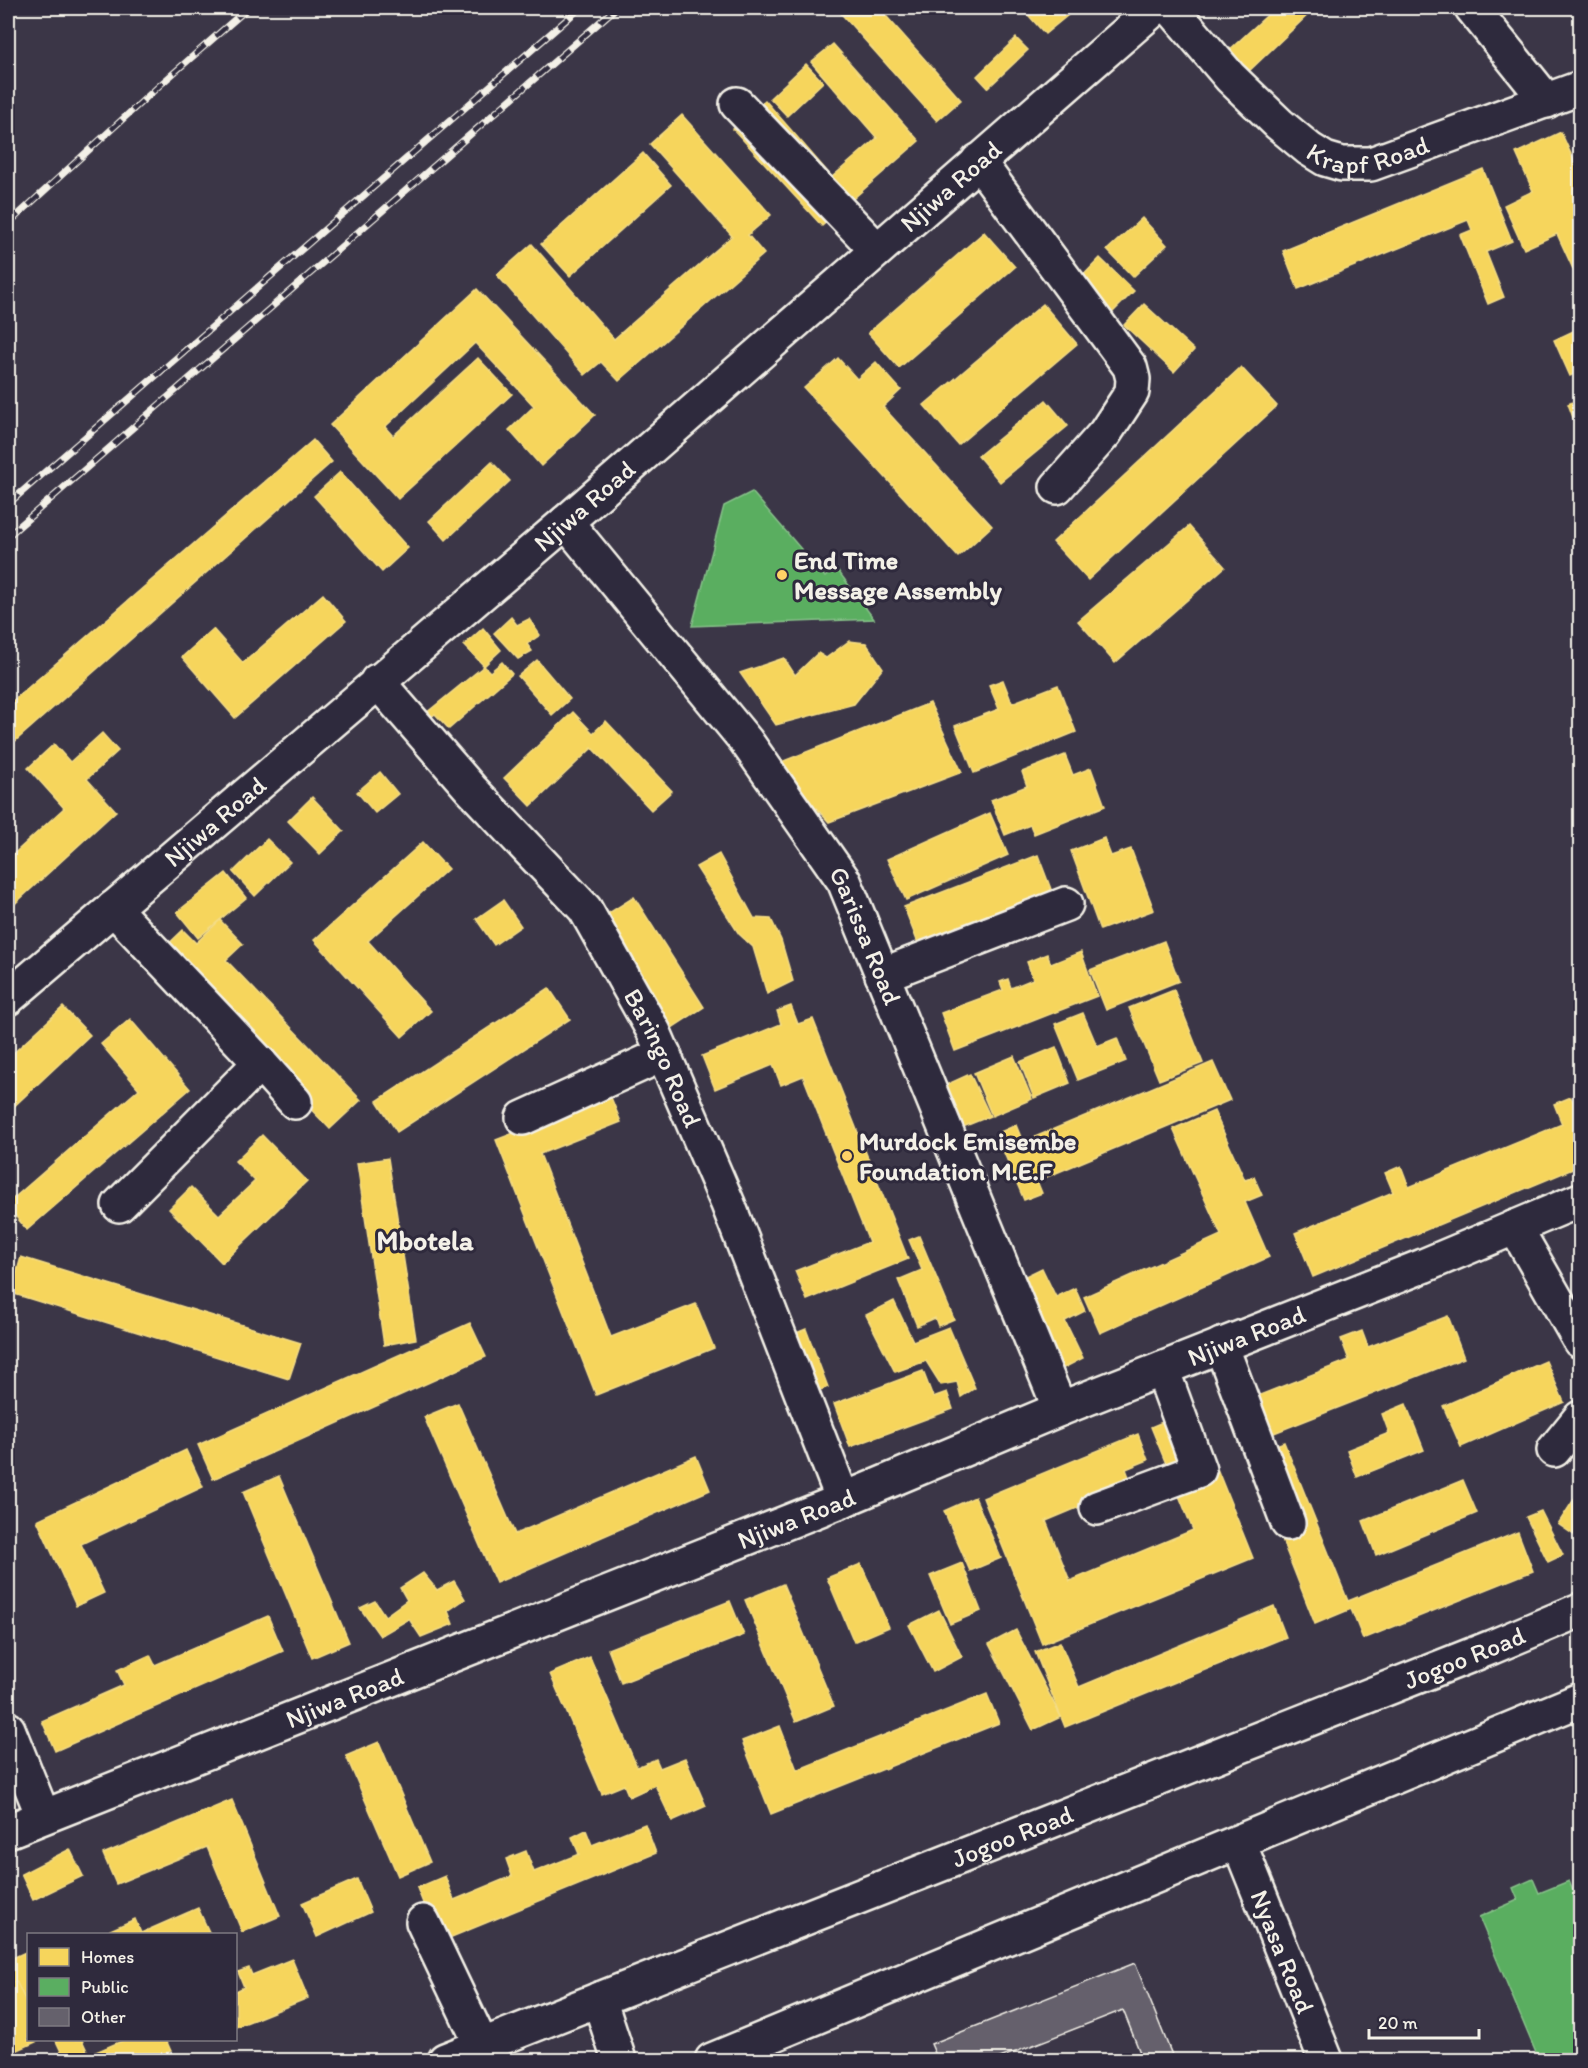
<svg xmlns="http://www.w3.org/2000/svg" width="1588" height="2068" viewBox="0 0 1588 2068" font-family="Itim,sans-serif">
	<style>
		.homes { fill: #f6d55c; stroke: #f5dd86; stroke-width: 1.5 }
		.public { fill: #5aae61; stroke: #88c28a; stroke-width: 1.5 }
		.building { fill: #65616c; stroke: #f4f1e8; stroke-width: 1.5 }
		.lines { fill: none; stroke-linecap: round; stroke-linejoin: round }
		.minor-casing { stroke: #f4f1e8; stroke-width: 38 }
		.major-casing { stroke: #f4f1e8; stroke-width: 38 }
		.minor { stroke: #2f2a3d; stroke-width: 33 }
		.major { stroke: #2f2a3d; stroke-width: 33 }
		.rail-casing { stroke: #f4f1e8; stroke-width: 7 }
		.rail { stroke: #2f2a3d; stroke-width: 4.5; stroke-dasharray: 14; stroke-linecap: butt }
		.poi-dot { fill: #ffd166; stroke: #2f2a3d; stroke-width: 2 }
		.labels { text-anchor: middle; stroke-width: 6; stroke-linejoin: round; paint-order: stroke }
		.street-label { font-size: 26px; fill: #f4f1e8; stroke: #2f2a3d }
		.poi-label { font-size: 26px; font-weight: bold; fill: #f4f1e8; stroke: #2f2a3d; text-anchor: start }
		.quarter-label { font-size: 28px; font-weight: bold; fill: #f4f1e8; stroke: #2f2a3d }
	</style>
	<rect width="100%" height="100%" fill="#3b3647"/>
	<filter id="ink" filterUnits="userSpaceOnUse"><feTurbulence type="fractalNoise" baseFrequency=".0167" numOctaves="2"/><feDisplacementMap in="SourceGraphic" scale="12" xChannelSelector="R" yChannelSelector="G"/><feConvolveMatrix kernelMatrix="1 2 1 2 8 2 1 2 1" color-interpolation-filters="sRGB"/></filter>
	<g filter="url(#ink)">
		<g class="homes">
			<path d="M836 8H879L961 100 937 121Z"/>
			<path d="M1022 8H1070L1073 11 1045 34Z"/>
			<path d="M1275 8H1315L1246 74 1226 53Z"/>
			<path d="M1016 38 1028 50 988 88 977 76Z"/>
			<path d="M833 44 919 141 822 226 733 129 765 100 832 177 877 138 811 62Z"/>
			<path d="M806 64 823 82 787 116 770 98Z"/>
			<path d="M682 115 771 215 748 235 764 254 619 381 601 362 585 375 497 275 532 244 614 339 732 236 650 144Z"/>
			<path d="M1561 132 1580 174V284L1557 234 1524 249 1504 205 1533 191 1516 153Z"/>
			<path d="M643 153 671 185 570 276 541 244Z"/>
			<path d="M1483 169 1512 241 1486 252 1504 297 1488 304 1460 235 1472 230 1468 220 1298 289 1283 251Z"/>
			<path d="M1142 218 1167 245 1133 277 1107 250Z"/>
			<path d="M984 232 1015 267 899 368 868 333Z"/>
			<path d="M1100 258 1134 291 1103 322 1069 290Z"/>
			<path d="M477 289 595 415 541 466 509 430 534 406 475 343 385 427 393 436 478 358 512 394 398 499 330 425Z"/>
			<path d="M1043 304 1077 344 958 445 924 405Z"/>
			<path d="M1144 304 1194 350 1174 372 1124 325Z"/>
			<path d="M1580 328V371L1570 376 1554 340Z"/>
			<path d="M838 358 857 379 876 362 901 390 883 407 992 526 958 557 804 388Z"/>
			<path d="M1241 367 1277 406 1088 580 1053 542Z"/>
			<path d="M1580 399V436L1568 404Z"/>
			<path d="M1046 400 1068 426 1000 482 978 456Z"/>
			<path d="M313 440 332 462 11 745 8 741V705Z"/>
			<path d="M492 462 510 481 446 540 429 521Z"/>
			<path d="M340 472 408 548 382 572 314 496Z"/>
			<path d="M1189 526 1225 567 1115 663 1078 621Z"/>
			<path d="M323 594 346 621 235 718 182 657 213 629 243 663Z"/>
			<path d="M511 617 517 625 529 619 540 635 527 644 532 651 518 659 494 633Z"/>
			<path d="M483 628 501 650 484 666 464 645Z"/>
			<path d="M849 641 866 643 883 668 854 704 776 725 740 673 784 658 795 675 818 653 826 658Z"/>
			<path d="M537 660 570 699 552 715 518 676Z"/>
			<path d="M502 662 512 674 449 729 435 714 420 726 425 714 484 666 490 672Z"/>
			<path d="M1003 680 1012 703 1058 685 1076 732 974 773 955 726 999 709 989 685Z"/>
			<path d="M930 703 962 772 829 822 776 764Z"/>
			<path d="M573 712 593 733 606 721 672 791 651 810 592 748 531 806 504 778Z"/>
			<path d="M102 733 118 751 87 779 116 811 8 910V859L64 808 28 768 54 744 70 762Z"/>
			<path d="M1065 755 1073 775 1091 768 1105 806 1034 834 1030 825 1005 835 991 800 1027 786 1022 772Z"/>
			<path d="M380 772 398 794 375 813 357 792Z"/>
			<path d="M312 797 344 831 320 854 288 821Z"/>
			<path d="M990 813 1008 855 906 900 887 859Z"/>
			<path d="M1104 838 1111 856 1131 849 1154 910 1100 930 1071 851Z"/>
			<path d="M267 839 290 862 255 896 233 872Z"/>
			<path d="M423 842 448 869 368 941 431 1011 402 1037 314 940Z"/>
			<path d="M719 854 754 918 771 919 781 940 793 981 767 994 753 947 739 934 696 867Z"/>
			<path d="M1038 855 1057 905 923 956 904 907Z"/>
			<path d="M226 873 246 898 198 938 177 912Z"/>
			<path d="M634 897 704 1007 672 1028 601 918Z"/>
			<path d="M503 900 521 926 494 945 476 919Z"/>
			<path d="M220 920 243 944 226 960 361 1100 330 1129 159 953 183 930 196 943Z"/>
			<path d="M1164 941 1179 981 1106 1010 1090 970Z"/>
			<path d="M1081 952 1097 996 955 1051 941 1013 1003 990 1000 982 1008 979 1011 988 1033 979 1027 962 1047 954 1051 964Z"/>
			<path d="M549 988 570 1019 397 1132 377 1101Z"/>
			<path d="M1174 990 1203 1063 1159 1080 1129 1008Z"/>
			<path d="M791 1006 798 1024 813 1019 908 1259 807 1300 795 1271 869 1242 803 1076 781 1085 773 1065 715 1089 702 1056 781 1024 777 1011Z"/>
			<path d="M63 1007 90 1035 8 1112V1058Z"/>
			<path d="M1083 1013 1097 1046 1117 1038 1126 1061 1078 1080 1055 1024Z"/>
			<path d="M130 1019 190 1089 27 1230 8 1207V1203L139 1089 101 1044Z"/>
			<path d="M1056 1047 1070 1083 1034 1098 1020 1062Z"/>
			<path d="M1014 1056 1032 1099 992 1116 974 1073Z"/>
			<path d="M1213 1062 1230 1100 1037 1181 1042 1193 1024 1200 996 1134 1016 1125 1023 1142Z"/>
			<path d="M970 1074 990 1116 958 1129 939 1088Z"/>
			<path d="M610 1095 621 1122 540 1154 611 1337 696 1304 714 1348 596 1395 496 1140Z"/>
			<path d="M1571 1097 1580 1115V1166L1313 1277 1295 1233 1393 1192 1385 1173 1401 1166 1409 1187 1562 1124 1554 1104Z"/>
			<path d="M1214 1111 1245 1180 1254 1177 1262 1195 1245 1202 1269 1257 1100 1333 1084 1297 1221 1235 1173 1129Z"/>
			<path d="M262 1135 307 1181 222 1263 169 1209 191 1187 219 1215 255 1181 235 1161Z"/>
			<path d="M388 1158 416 1339 384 1345 357 1163Z"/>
			<path d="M919 1236 954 1319 938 1326 935 1318 917 1326 898 1280 922 1270 909 1240Z"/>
			<path d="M21 1257 301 1343 289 1379 11 1293Z"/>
			<path d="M1042 1268 1056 1297 1075 1288 1085 1311 1065 1321 1083 1358 1060 1370 1017 1280Z"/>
			<path d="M894 1301 913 1341 949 1327 975 1388 961 1397 957 1382 941 1385 926 1361 895 1372 866 1315Z"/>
			<path d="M1448 1316 1464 1358 1269 1435 1255 1397 1349 1360 1341 1339 1362 1331 1368 1347Z"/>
			<path d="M470 1323 486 1357 213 1479 198 1445Z"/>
			<path d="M806 1329 828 1387 807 1395 784 1338Z"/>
			<path d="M1546 1361 1564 1402 1461 1447 1443 1406Z"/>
			<path d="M923 1371 933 1397 947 1392 953 1409 850 1447 834 1404Z"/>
			<path d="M458 1403 515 1534 696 1456 710 1490 496 1583 424 1417Z"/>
			<path d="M1406 1404 1424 1450 1357 1477 1347 1450 1389 1433 1382 1414Z"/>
			<path d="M1193 1409 1253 1558 1042 1644 983 1498 1138 1434 1148 1460 1126 1469 1132 1485 1046 1521 1070 1581 1193 1530 1151 1427Z"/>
			<path d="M1284 1442 1348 1601 1518 1532 1533 1571 1363 1639 1351 1609 1315 1624 1249 1456Z"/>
			<path d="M186 1450 203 1487 81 1544 104 1593 76 1606 37 1520Z"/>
			<path d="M279 1476 349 1642 312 1658 243 1492Z"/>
			<path d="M1463 1480 1477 1513 1376 1555 1363 1521Z"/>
			<path d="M1580 1490V1539L1558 1524Z"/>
			<path d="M975 1497 1001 1558 970 1571 944 1511Z"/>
			<path d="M1541 1511 1563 1555 1548 1562 1526 1517Z"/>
			<path d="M962 1563 981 1611 950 1624 930 1576Z"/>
			<path d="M861 1564 889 1627 854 1642 827 1578Z"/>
			<path d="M423 1573 437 1590 454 1581 465 1599 448 1611 453 1624 421 1637 409 1619 380 1636 360 1608 375 1601 385 1616 407 1600 400 1588Z"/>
			<path d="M783 1584 834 1706 796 1722 745 1600Z"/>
			<path d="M730 1601 744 1635 621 1683 608 1649Z"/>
			<path d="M1274 1606 1286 1637 1065 1727 1035 1652 1060 1642 1079 1687Z"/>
			<path d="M939 1610 962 1657 933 1672 909 1625Z"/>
			<path d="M268 1616 283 1651 55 1751 42 1721 124 1685 117 1670 150 1655 155 1665Z"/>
			<path d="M1016 1630 1061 1717 1033 1730 989 1644Z"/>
			<path d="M590 1657 637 1767 656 1759 660 1768 685 1758 706 1806 672 1821 655 1785 629 1797 624 1785 602 1794 550 1674Z"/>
			<path d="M987 1694 999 1723 771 1814 742 1741 780 1726 797 1770Z"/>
			<path d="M379 1742 430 1862 398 1876 346 1756Z"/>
			<path d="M232 1800 280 1916 242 1932 207 1847 116 1884 103 1854Z"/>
			<path d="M645 1824 656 1853 425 1948V1908L417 1888 445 1876 454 1900 512 1876 506 1859 526 1851 534 1872 579 1854 572 1837 586 1830 592 1845Z"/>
			<path d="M70 1849 83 1876 33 1900 21 1874Z"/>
			<path d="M357 1879 371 1912 317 1937 302 1903Z"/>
			<path d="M198 1908 210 1934H112L110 1930 135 1919 141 1933Z"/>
			<path d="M28 1951V2006L16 1981 8 1985V1960Z"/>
			<path d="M292 1959 308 1998 236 2027V1991L244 1987 238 1972 249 1968 252 1975Z"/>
			<path d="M16 1981 28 2006V2040H40L9 2054 8 1985Z"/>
			<path d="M59 2040H82L89 2055 124 2040H166L171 2051 148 2060H65L56 2041Z"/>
		</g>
		<g class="public">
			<path d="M752 492 825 577 836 568 874 619 692 626 724 506Z"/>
			<path d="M1533 1879 1539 1893 1569 1881 1580 1908V2060H1539L1479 1917 1518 1900 1513 1888Z"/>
		</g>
		<path class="building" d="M1135 1963 1174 2060H1143L1123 2010 995 2060H938L931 2044Z"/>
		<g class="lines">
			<defs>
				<g id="minor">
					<path id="s1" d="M1171 8 1230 77 1279 124 1309 149 1325 159 1342 164H1371L1580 88"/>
					<path d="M1472 8 1547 101"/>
					<path d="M737 104 877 250"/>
					<path d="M978 161 1130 367 1133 379 1132 392 1105 433 1057 487"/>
					<path id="s2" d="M566 522 746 741 844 881 1060 1409"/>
					<path id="s3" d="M377 681 471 789 585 909 654 1032 728 1204 843 1500"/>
					<path d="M113 908 260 1063 295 1102"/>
					<path d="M882 975 1066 904"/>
					<path id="s4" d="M8 998 566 522 1155 8"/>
					<path d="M523 1118 664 1054"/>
					<path d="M119 1205 260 1063"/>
					<path d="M1515 1227 1580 1341"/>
					<path d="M1221 1345 1288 1523"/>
					<path d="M1554 1450 1580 1418"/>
					<path d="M1097 1508 1199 1470 1162 1369"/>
					<path d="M8 1729 43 1816"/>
					<path id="s5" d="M8 1831 843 1500 1060 1409 1423 1266 1580 1200"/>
					<path id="s6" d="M1239 1843 1326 2060"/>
					<path d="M423 1922 482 2046"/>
				</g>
				<g id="major">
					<path d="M599 1999 619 2060"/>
					<path id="s7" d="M445 2060 1492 1647 1580 1610"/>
					<path d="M712 2060 1580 1700"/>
				</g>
			</defs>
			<use href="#minor" class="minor-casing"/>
			<use href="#major" class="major-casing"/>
			<use href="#minor" class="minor"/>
			<use href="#major" class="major"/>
			<defs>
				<g id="rail">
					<path d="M8 224 160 85 248 8"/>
					<path d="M8 504 580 8"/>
					<path d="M8 536 616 8"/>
				</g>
			</defs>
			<use href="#rail" class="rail-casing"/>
			<use href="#rail" class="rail"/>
		</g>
	</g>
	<g class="poi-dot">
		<circle cx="782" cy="575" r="6"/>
		<circle cx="847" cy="1156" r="6"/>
	</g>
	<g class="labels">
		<g class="street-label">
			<text dy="9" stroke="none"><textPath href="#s1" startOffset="261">Krapf Road</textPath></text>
			<text dy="9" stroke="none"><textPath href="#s4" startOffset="1244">Njiwa Road</textPath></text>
			<text dy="9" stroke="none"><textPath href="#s4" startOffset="758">Njiwa Road</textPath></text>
			<text dy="9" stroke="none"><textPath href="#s4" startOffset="272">Njiwa Road</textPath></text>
			<text dy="9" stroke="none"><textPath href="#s2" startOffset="513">Garissa Road</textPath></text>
			<text dy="9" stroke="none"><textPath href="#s3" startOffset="477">Baringo Road</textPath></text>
			<text dy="9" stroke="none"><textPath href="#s5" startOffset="1334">Njiwa Road</textPath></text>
			<text dy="9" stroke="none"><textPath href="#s5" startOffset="848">Njiwa Road</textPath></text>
			<text dy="9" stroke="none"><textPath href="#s7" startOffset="1096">Jogoo Road</textPath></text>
			<text dy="9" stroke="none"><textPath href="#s5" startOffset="362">Njiwa Road</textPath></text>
			<text dy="9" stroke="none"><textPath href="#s7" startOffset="610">Jogoo Road</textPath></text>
			<text dy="9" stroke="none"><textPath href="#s6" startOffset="117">Nyasa Road</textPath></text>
		</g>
		<g class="poi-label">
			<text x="794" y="569">End Time<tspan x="794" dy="30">Message Assembly</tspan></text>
			<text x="859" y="1150">Murdock Emisembe<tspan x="859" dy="30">Foundation M.E.F</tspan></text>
		</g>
		<g class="quarter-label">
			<text x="425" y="1250">Mbotela</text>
		</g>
	</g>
	<rect width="1588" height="2068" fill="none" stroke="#2f2a3d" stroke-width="30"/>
	<rect x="15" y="15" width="1558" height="2038" fill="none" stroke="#f4f1e8" stroke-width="2" filter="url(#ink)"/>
	<rect x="27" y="1933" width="210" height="108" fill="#2f2a3d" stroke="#7e7a81" stroke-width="1.5"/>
	<rect x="39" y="1948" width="30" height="18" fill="#f6d55c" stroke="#7e7a81" stroke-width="1.5"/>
	<text x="81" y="1963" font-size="18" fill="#f4f1e8">Homes</text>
	<rect x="39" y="1978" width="30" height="18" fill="#5aae61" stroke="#7e7a81" stroke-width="1.5"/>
	<text x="81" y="1993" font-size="18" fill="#f4f1e8">Public</text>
	<rect x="39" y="2008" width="30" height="18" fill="#65616c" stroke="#7e7a81" stroke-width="1.5"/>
	<text x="81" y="2023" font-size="18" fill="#f4f1e8">Other</text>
	<path d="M1369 2029v9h110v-9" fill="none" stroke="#f4f1e8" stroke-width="3"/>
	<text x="1378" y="2029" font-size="18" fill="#f4f1e8" stroke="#2f2a3d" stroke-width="4.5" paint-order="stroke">20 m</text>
</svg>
